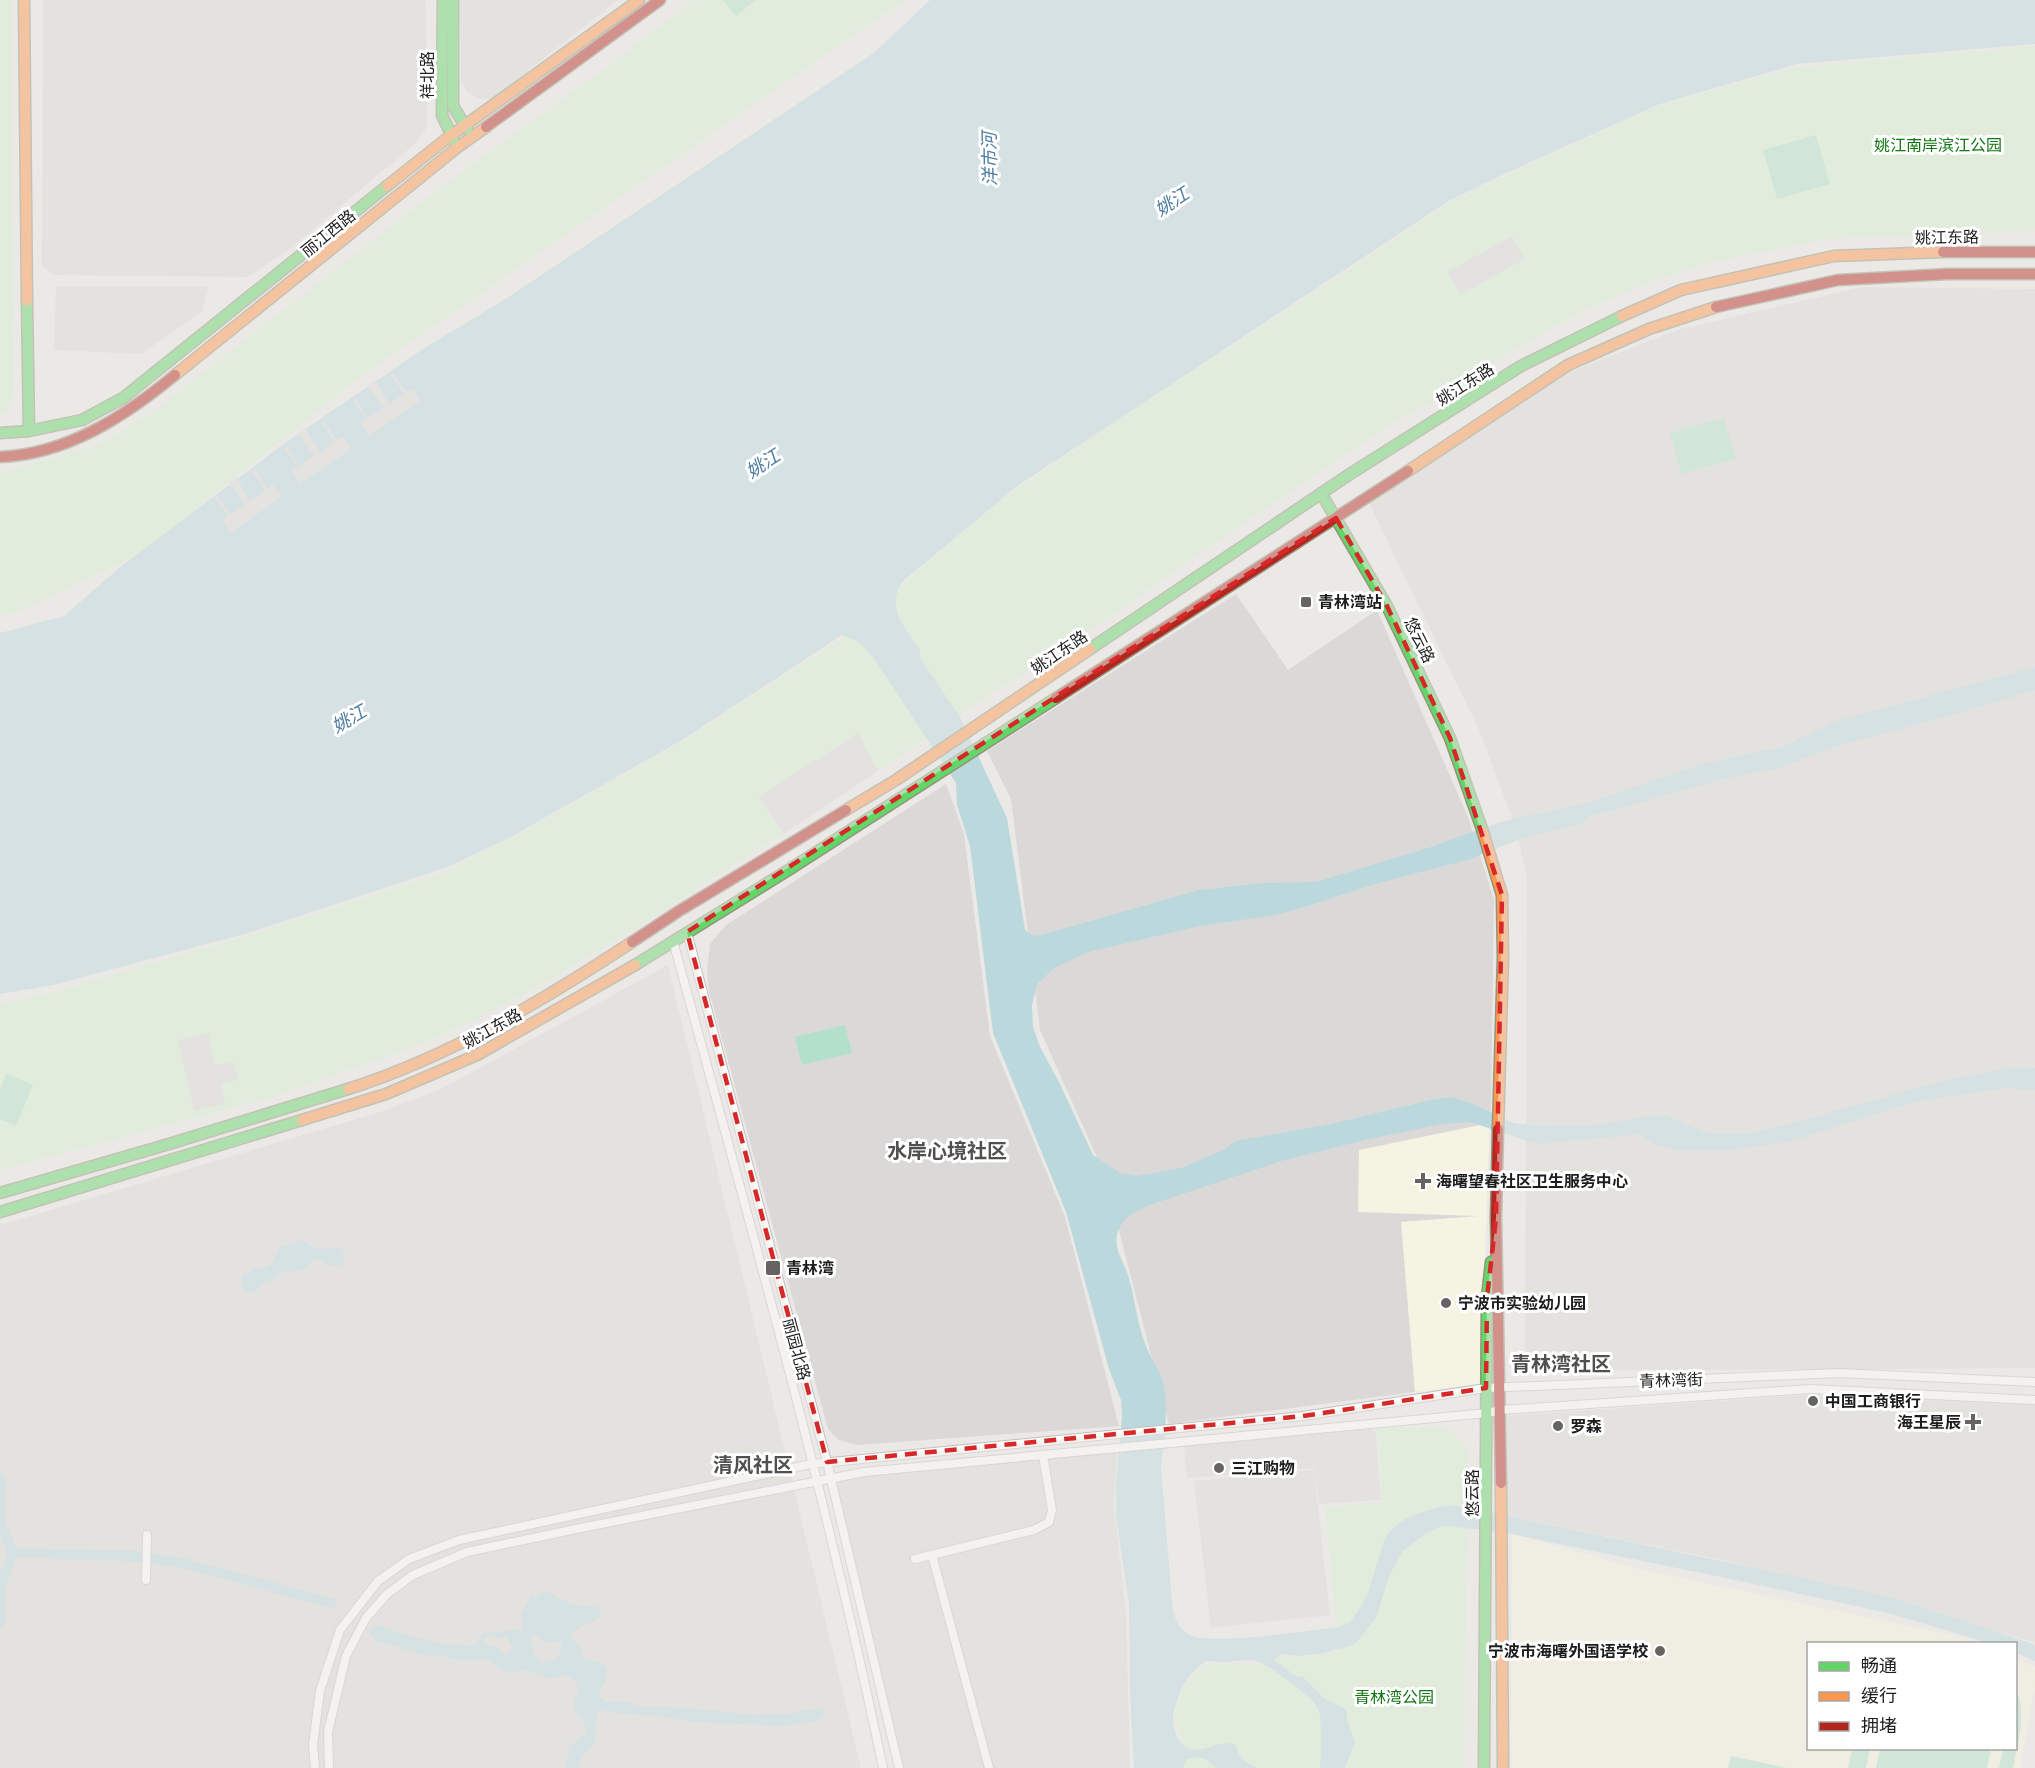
<svg xmlns="http://www.w3.org/2000/svg" width="2035" height="1768" viewBox="0 0 2035 1768" font-family="Barlow,'Noto Sans SC',sans-serif">
	<style>
		.residential { fill: #dad9d7 }
		.education { fill: #f5f3e1 }
		.park { fill: #d4f0d2 }
		.pitch { fill: #b3e0ca }
		.parking { fill: #dbdad9 }
		.water { fill: #bbd8dd; fill-rule: evenodd }
		.pier { fill: #dcdbda }
		.lines { fill: none; stroke-linecap: round; stroke-linejoin: round }
		.canal { stroke: #bbd8dd; stroke-width: 10 }
		.street-casing { stroke: #c2c1c0; stroke-width: 10 }
		.fast-casing { stroke: #94937f; stroke-width: 13 }
		.slow-casing { stroke: #94937f; stroke-width: 13 }
		.jam-casing { stroke: #94937f; stroke-width: 13 }
		.street { stroke: #fcfcfb; stroke-width: 8 }
		.fast { stroke: #63d668; stroke-width: 10 }
		.slow { stroke: #ff974d; stroke-width: 10 }
		.jam { stroke: #b3261e; stroke-width: 10 }
		.marked { fill: none; stroke: #d62828; stroke-width: 4.5; stroke-dasharray: 12 8; stroke-linejoin: round }
		.poi-dot { fill: #656463; stroke: #fff; stroke-width: 2 }
		.labels { text-anchor: middle; stroke-width: 6; stroke-linejoin: round; paint-order: stroke }
		.street-label { font-size: 16px; fill: #1d1d1d; stroke: #fff }
		.park-label { font-size: 16px; fill: #117512; stroke: #fff }
		.poi-label { font-size: 16px; font-weight: bold; fill: #1d1d1d; stroke: #fff; text-anchor: start }
		.water-label { font-size: 18px; font-style: italic; fill: #4c7ba0; stroke: #fff }
		.quarter-label { font-size: 20px; font-weight: bold; fill: #505050; stroke: #fff }
	</style>
	<rect width="100%" height="100%" fill="#ebe9e6"/>
	<g class="residential">
		<path d="M43 0H426L427 127 416 143 287 251 248 277 54 275 42 266Z"/>
		<path d="M460 0H618L493 98 480 99 468 93 461 82Z"/>
		<path d="M1862 287 2035 289V1368L1525 1371 1527 877 1516 829 1479 730 1369 503 1565 374 1677 330Z"/>
		<path d="M1236 594 1288 670 1377 610 1468 817 1494 900 1491 1105 1486 1216 1402 1222 1415 1392 1169 1424 1104 1173 1040 1030 1011 799 987 751Z"/>
		<path d="M946 784 964 834 990 1036 1065 1217 1119 1426 857 1445 839 1440 828 1429 709 991 707 970 710 944 726 925Z"/>
		<path d="M668 965 861 1768H0V1225L377 1113 441 1089Z"/>
		<path d="M1806 1395 2035 1405V1642L1732 1562 1508 1516 1507 1416Z"/>
		<path d="M1117 1451 1114 1506 1126 1614 1130 1768H902L834 1482 866 1475Z"/>
		<path d="M1314 1470 1330 1615 1211 1628 1194 1481Z"/>
	</g>
	<g class="education">
		<path d="M1490 1123 1480 1384 1415 1392 1401 1222 1478 1216 1358 1212 1359 1150Z"/>
		<path d="M1512 1533 1634 1568 1961 1637 1978 1643 1808 1644V1748H2016V1659L2035 1667V1686L2020 1768H1511Z"/>
	</g>
	<g class="park">
		<path d="M0 0H12L14 396 7 412 0 414Z"/>
		<path d="M694 0H904L360 377 140 554 12 614 0 615V473L97 446 150 414 447 183 609 66Z"/>
		<path d="M2035 46V231L1827 239 1711 262 1652 281 1584 310 1508 353 1447 394 1402 417 1244 523 1087 632 989 695 878 771 858 734 759 797 784 834 756 850 650 919 557 975 476 1019 417 1046 268 1098 0 1170V1004L48 994 249 935 378 894 445 872 507 841 685 740 837 642 993 505 1165 389 1332 281 1448 203 1503 177 1660 105 1797 67Z"/>
		<path d="M1437 1427C1453 1431 1460 1437 1468 1452L1464 1768H1183L1181 1733 1174 1717 1184 1687 1191 1677 1205 1664C1228 1662 1262 1671 1281 1655L1299 1657 1339 1651 1325 1507 1383 1502 1377 1428Z"/>
	</g>
	<g class="pitch">
		<path d="M723 0H756L736 16Z"/>
		<path d="M1816 135 1830 184 1777 199 1763 150Z"/>
		<path d="M1724 418 1736 459 1681 474 1670 433Z"/>
		<path d="M845 1025 852 1053 802 1065 795 1037Z"/>
		<path d="M6 1074 33 1085 16 1126 0 1119V1090Z"/>
		<path d="M2016 1689C2027 1713 2018 1743 2013 1768H1999L2003 1749 2016 1748Z"/>
		<path d="M1852 1749H1870L1866 1768H1848Z"/>
		<path d="M1880 1749V1748L1991 1749 1987 1768H1876Z"/>
		<path d="M1731 1756 1787 1768H1728Z"/>
	</g>
	<g class="parking">
		<path d="M1512 236 1525 259 1460 295 1447 272Z"/>
		<path d="M56 286H209L202 312 141 354 54 350Z"/>
		<path d="M858 733 878 771 784 834 758 797Z"/>
		<path d="M208 1033 215 1065 234 1062 238 1080 221 1084 225 1104 194 1111 178 1040Z"/>
		<path d="M1371 1429 1376 1433 1381 1500 1319 1504 1314 1468 1187 1478 1184 1447 1187 1443Z"/>
	</g>
	<g class="water">
		<path d="M930 0H2035V44L1797 64 1660 104 1502 175 1447 202 1016 487 902 582C885 609 906 628 920 650V658L960 717 1007 818 1025 930 1032 935 1038 936 1199 890 1264 883 1316 882 1431 847 1500 822 1588 803 1702 764 1782 747 1837 721 2035 667V690L1946 717 1839 745 1779 768 1726 778 1588 817 1582 824 1531 835 1467 860 1378 883 1295 910 1275 915 1200 926 1088 952 1054 968 1037 984 1032 1005 1033 1027 1040 1047 1059 1082 1093 1155 1120 1173 1137 1176 1181 1168 1224 1150 1235 1141 1327 1125 1431 1100 1452 1097 1473 1104 1514 1123 1537 1126 1597 1125 1649 1116 1666 1115 1706 1133H1752L1790 1124 1945 1080 2015 1067 2035 1068V1090L2008 1088 1918 1101 1787 1142 1725 1151H1680L1652 1143 1641 1134 1537 1144 1470 1122 1442 1124 1369 1139 1281 1161 1149 1205C1136 1211 1120 1219 1117 1235 1114 1249 1124 1263 1128 1275 1135 1298 1137 1323 1146 1346 1150 1357 1158 1367 1162 1379 1169 1400 1165 1444 1161 1466L1172 1602C1174 1617 1177 1629 1192 1636 1213 1645 1312 1630 1340 1627L1350 1622 1360 1608 1367 1595 1385 1538C1400 1515 1430 1508 1455 1505L1887 1596 2033 1644 2035 1648V1661L2016 1653V1644L1989 1643 1888 1613 1726 1578 1506 1533 1448 1526 1440 1527 1425 1534 1402 1552 1389 1576 1376 1618 1355 1644 1324 1653 1298 1656 1281 1654 1274 1660 1296 1676 1303 1677 1325 1699 1347 1710V1720L1355 1742 1345 1768H1320C1321 1759 1322 1715 1318 1708 1312 1696 1269 1665 1256 1661 1245 1659 1233 1662 1223 1662 1217 1662 1211 1661 1205 1661 1199 1667 1192 1671 1188 1678 1182 1685 1174 1708 1173 1717 1172 1728 1179 1746 1190 1749 1206 1753 1216 1740 1235 1744 1239 1758 1245 1762 1258 1768H1216C1207 1758 1199 1754 1186 1760L1183 1768H1134L1130 1693 1129 1604 1116 1516V1482L1122 1416 1121 1400 1109 1369 1066 1212 993 1033 970 846 957 805 956 783 873 657 859 642 842 635 684 739 507 839 445 868 248 933 53 985 0 994V633L64 616 118 569 285 443 426 347 504 300 875 52Z"/>
		<path d="M302 1240 318 1249 341 1248 345 1254 343 1264 334 1267 317 1259 308 1264 307 1269 280 1273 274 1278 273 1282 270 1280 264 1282 255 1293H250L244 1289 241 1279 242 1275 252 1271 254 1267 263 1268 271 1265 280 1247Z"/>
		<path d="M550 1592C562 1603 583 1608 599 1607L600 1617C591 1623 578 1626 571 1634L573 1641 580 1646 584 1658C595 1662 609 1661 607 1676 606 1682 605 1685 600 1689V1697L605 1701 629 1702 641 1707H673L757 1715 790 1713 822 1708 824 1712 822 1718C796 1728 770 1726 743 1724 736 1723 728 1725 720 1724 698 1722 676 1719 655 1716 637 1714 618 1715 600 1710L597 1713 595 1742 581 1759 578 1768H564L566 1766 569 1746 585 1735 586 1727 573 1707 578 1691 577 1684 568 1676 547 1678 525 1670 510 1673 499 1669 491 1661 481 1660 460 1661 448 1657 425 1655 376 1641 370 1633 372 1627 376 1625C407 1636 442 1647 475 1645 485 1628 484 1634 500 1632 509 1631 512 1629 521 1629L522 1625 520 1616 531 1596 536 1599 538 1594ZM535 1634C551 1651 545 1638 561 1642V1651L555 1659 541 1663 534 1657 531 1637ZM492 1636 499 1639 506 1636 513 1649 506 1656 496 1646H485L484 1641 486 1637Z"/>
	</g>
	<g class="pier">
		<path d="M393 373 406 392 412 389 420 401 369 436 361 423 367 419 353 401 356 399 368 418 384 408 367 386 375 380 389 404 404 394 391 375Z"/>
		<path d="M324 421 337 440 343 437 351 449 300 483 292 471 298 467 284 449 287 447 299 466 314 455 298 434 305 429 320 452 335 442 322 423Z"/>
		<path d="M255 469 267 489 273 485 282 497 231 532 222 520 228 515 215 498 217 496 230 515 245 504 228 482 236 477 250 501 266 490 252 471Z"/>
	</g>
	<g class="lines">
		<g class="canal">
			<path d="M0 1478 2 1486 0 1522 13 1553 0 1588 2 1620 0 1623"/>
			<path d="M13 1553 132 1556 183 1563 331 1603"/>
		</g>
		<defs>
			<g id="street">
				<path d="M687 932 827 1462 899 1768"/>
				<path d="M673 941C748 1215 825 1490 883 1768"/>
				<path d="M932 1555 989 1768"/>
				<path d="M915 1559 1034 1530 1049 1522 1052 1510 1043 1455"/>
				<path d="M146 1580 147 1535"/>
				<path d="M315 1768 313 1745 320 1691 340 1630 378 1581 409 1559 459 1540 811 1464 1303 1416 1486 1388 1840 1373 2035 1382"/>
				<path d="M329 1768 328 1732 346 1656 366 1618 387 1594 413 1575 467 1552 576 1529 864 1472 1487 1413 1501 1410 1810 1389 2035 1400"/>
			</g>
			<g id="fast">
				<path d="M443 0 442 115 454 141"/>
				<path d="M453 0V106L467 129"/>
				<path d="M27 301 29 431"/>
				<path d="M0 433 29 431 82 420 123 398 387 186"/>
				<path d="M1321 493 1387 606 1450 738 1483 832"/>
				<path d="M1090 649 1350 474 1521 366 1622 316"/>
				<path d="M635 965 790 869 1056 698"/>
				<path d="M0 1193 169 1144 348 1089"/>
				<path d="M0 1212 302 1120"/>
				<path d="M1484 1768 1487 1298 1491 1262"/>
			</g>
			<g id="slow">
				<path d="M24 0 27 301"/>
				<path d="M387 186 450 136 639 0"/>
				<path d="M1622 316 1681 290 1834 256 1943 252"/>
				<path d="M175 375 458 147 486 127"/>
				<path d="M1408 471 1568 365 1649 329 1716 307"/>
				<path d="M846 810 896 780 1090 649"/>
				<path d="M1483 832 1502 895 1503 958 1498 1129"/>
				<path d="M348 1089C449 1057 544 1000 632 942"/>
				<path d="M302 1120 386 1094 477 1055 635 965"/>
				<path d="M1501 1483 1503 1768"/>
			</g>
			<g id="jam">
				<path d="M486 127 660 0"/>
				<path d="M1943 252H2035"/>
				<path d="M1716 307 1838 280 1948 274H2035"/>
				<path d="M0 457C67 454 124 417 175 375"/>
				<path d="M1056 698 1408 471"/>
				<path d="M632 942 679 911 846 810"/>
				<path d="M1498 1129 1496 1218 1501 1483"/>
			</g>
		</defs>
		<use href="#street" class="street-casing"/>
		<use href="#fast" class="fast-casing"/>
		<use href="#slow" class="slow-casing"/>
		<use href="#jam" class="jam-casing"/>
		<use href="#street" class="street"/>
		<use href="#fast" class="fast"/>
		<use href="#slow" class="slow"/>
		<use href="#jam" class="jam"/>
	</g>
	<path d="M0 0H2035V1768H0ZM1336 518 1387 606 1450 738 1502 895 1496 1218 1487 1298 1486 1388 1303 1416 827 1462 687 932Z" fill="#ebe9e6" fill-opacity=".55" fill-rule="evenodd"/>
	<path class="marked" d="M1336 518 1387 606 1450 738 1502 895 1496 1218 1487 1298 1486 1388 1303 1416 827 1462 687 932Z"/>
	<g class="poi-dot">
		<rect x="1300" y="596" width="12" height="12" rx="3"/>
		<path d="M1420 1172h6v6h6v6h-6v6h-6v-6h-6v-6h6z"/>
		<rect x="765" y="1260" width="16" height="16" rx="3"/>
		<circle cx="1446" cy="1303" r="6"/>
		<circle cx="1813" cy="1401" r="6"/>
		<path d="M1970 1413h6v6h6v6h-6v6h-6v-6h-6v-6h6z"/>
		<circle cx="1558" cy="1426" r="6"/>
		<circle cx="1219" cy="1468" r="6"/>
		<circle cx="1660" cy="1651" r="6"/>
	</g>
	<g class="labels">
		<g class="street-label">
			<text transform="translate(427 75) rotate(-90)" y="6">祥北路</text>
			<text transform="translate(328 233) rotate(-39)" y="6">丽江西路</text>
			<text transform="translate(1947 237) rotate(-1)" y="6">姚江东路</text>
			<text transform="translate(1465 384) rotate(-32)" y="6">姚江东路</text>
			<text transform="translate(1420 640) rotate(64)" y="6">悠云路</text>
			<text transform="translate(1059 652) rotate(-34)" y="6">姚江东路</text>
			<text transform="translate(492 1028) rotate(-29)" y="6">姚江东路</text>
			<text transform="translate(797 1349) rotate(75)" y="6">丽园北路</text>
			<text transform="translate(1671 1380) rotate(-2)" y="6">青林湾街</text>
			<text transform="translate(1472 1493) rotate(-90)" y="6">悠云路</text>
		</g>
		<g class="park-label">
			<text x="1938" y="151">姚江南岸滨江公园</text>
			<text x="1394" y="1703">青林湾公园</text>
		</g>
		<g class="poi-label">
			<text x="1318" y="608">青林湾站</text>
			<text x="1436" y="1187">海曙望春社区卫生服务中心</text>
			<text x="786" y="1274">青林湾</text>
			<text x="1458" y="1309">宁波市实验幼儿园</text>
			<text x="1825" y="1407">中国工商银行</text>
			<text x="1961" y="1428" text-anchor="end">海王星辰</text>
			<text x="1570" y="1432">罗森</text>
			<text x="1231" y="1474">三江购物</text>
			<text x="1648" y="1657" text-anchor="end">宁波市海曙外国语学校</text>
		</g>
		<g class="water-label">
			<text transform="translate(990 159) rotate(-91)" y="6">洋市河</text>
			<text transform="translate(1172 202) rotate(-33)" y="6">姚江</text>
			<text transform="translate(763 464) rotate(-33)" y="6">姚江</text>
			<text transform="translate(349 719) rotate(-30)" y="6">姚江</text>
		</g>
		<g class="quarter-label">
			<text x="947" y="1158">水岸心境社区</text>
			<text x="1561" y="1371">青林湾社区</text>
			<text x="753" y="1472">清风社区</text>
		</g>
	</g>
	<rect x="1807" y="1642" width="210" height="108" fill="#ffffff" stroke="#a5a5a5" stroke-width="1.5"/>
	<rect x="1819" y="1662" width="30" height="9" fill="#63d668" stroke="#a5a5a5" stroke-width="1.5"/>
	<text x="1861" y="1672" font-size="18" fill="#1d1d1d">畅通</text>
	<rect x="1819" y="1692" width="30" height="9" fill="#ff974d" stroke="#a5a5a5" stroke-width="1.5"/>
	<text x="1861" y="1702" font-size="18" fill="#1d1d1d">缓行</text>
	<rect x="1819" y="1722" width="30" height="9" fill="#b3261e" stroke="#a5a5a5" stroke-width="1.5"/>
	<text x="1861" y="1732" font-size="18" fill="#1d1d1d">拥堵</text>
</svg>
